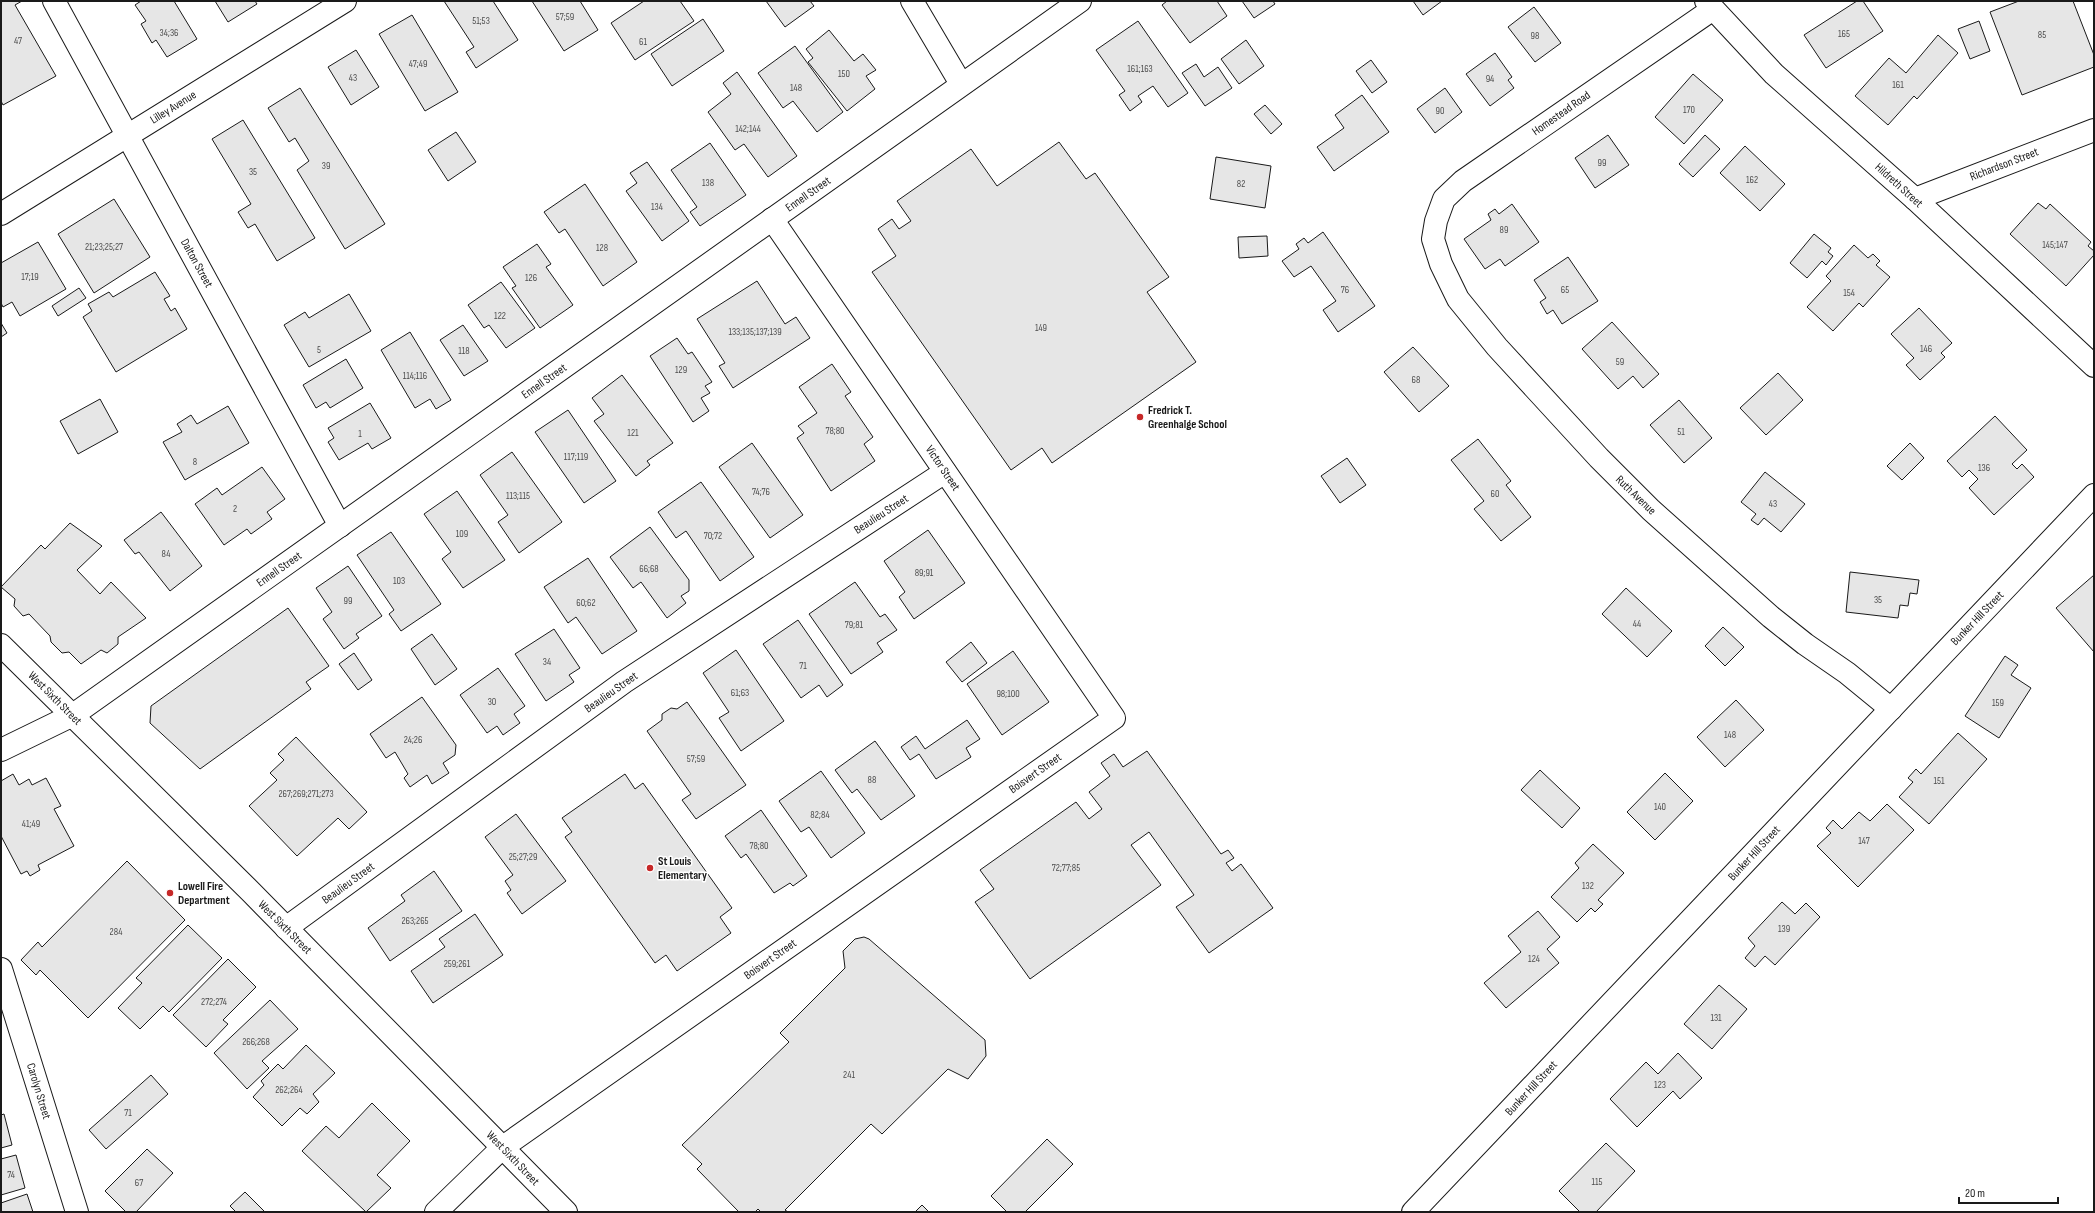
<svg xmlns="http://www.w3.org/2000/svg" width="2095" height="1213" viewBox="0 0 2095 1213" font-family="'Sofia Sans Condensed',sans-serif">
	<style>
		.building { fill: #e6e6e6; stroke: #1a1a1a }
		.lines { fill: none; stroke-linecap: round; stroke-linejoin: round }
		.minor-casing { stroke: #1a1a1a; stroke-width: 24 }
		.major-casing { stroke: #1a1a1a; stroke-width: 24 }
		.minor { stroke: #fff; stroke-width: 22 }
		.major { stroke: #fff; stroke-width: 22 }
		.poi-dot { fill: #c62828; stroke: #fff; stroke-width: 1.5 }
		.labels { text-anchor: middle; stroke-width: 3; stroke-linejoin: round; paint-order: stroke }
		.number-label { font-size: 10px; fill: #4d4d4d }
		.street-label { font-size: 12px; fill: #1a1a1a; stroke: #fff }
		.poi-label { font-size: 12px; font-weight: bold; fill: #1a1a1a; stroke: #fff; text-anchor: start }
	</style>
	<rect width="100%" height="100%" fill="#fff"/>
	<g class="building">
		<path d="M1 1H22L15 5 56 76 3 105 1 101Z"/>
		<path d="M141 1H174L197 39 167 57 156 40 152 43 141 24 146 21 135 5Z"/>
		<path d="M215 1H255L257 4 228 22Z"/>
		<path d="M444 1H493L518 40 476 68 466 52 474 47Z"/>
		<path d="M532 1H580L598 30 564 51Z"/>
		<path d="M644 1H680L694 21 635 60 611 23Z"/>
		<path d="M766 1H810L814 6 785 27Z"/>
		<path d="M1167 1H1217L1227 16 1190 43 1162 5Z"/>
		<path d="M1242 1H1273L1275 4 1254 18Z"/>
		<path d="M1413 1H1442L1423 15Z"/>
		<path d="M1857 1H1863L1883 31 1826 68 1804 35Z"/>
		<path d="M2019 1H2073L2094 55V67L2022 95 1990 12Z"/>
		<path d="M1534 7 1561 43 1535 62 1508 27Z"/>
		<path d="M412 15 458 92 425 111 379 34Z"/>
		<path d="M703 19 724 51 672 86 651 54Z"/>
		<path d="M1138 21 1188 93 1168 107 1153 86 1138 96 1142 102 1130 111 1119 95 1125 91 1096 50Z"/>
		<path d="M1979 21 1990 51 1970 59 1958 29Z"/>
		<path d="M829 30 854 61 863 54 876 70 866 76 875 89 847 111 808 62 813 58 806 49Z"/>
		<path d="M1938 35 1958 53 1917 99 1914 96 1888 125 1855 96 1889 58 1906 73Z"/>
		<path d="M1246 40 1264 66 1239 84 1221 59Z"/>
		<path d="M795 46 843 112 817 132 793 101 783 108 758 73Z"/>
		<path d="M356 50 379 87 351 105 328 67Z"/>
		<path d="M1495 53 1512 77 1508 80 1514 88 1490 106 1466 74Z"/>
		<path d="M1371 60 1387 82 1372 93 1356 71Z"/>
		<path d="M1196 64 1204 77 1218 67 1232 88 1205 106 1182 73Z"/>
		<path d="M737 72 797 156 768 177 744 144 735 150 708 112 731 94 723 83Z"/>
		<path d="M1693 74 1723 100 1684 144 1655 117Z"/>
		<path d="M300 88 385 224 345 249 297 170 309 161 295 138 289 142 268 108Z"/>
		<path d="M1445 88 1462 112 1435 133 1417 109Z"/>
		<path d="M1362 95 1389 132 1334 171 1317 147 1344 128 1335 115Z"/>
		<path d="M1265 105 1282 124 1271 134 1254 114Z"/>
		<path d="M243 120 315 238 277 261 255 224 248 228 238 212 251 204 212 139Z"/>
		<path d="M456 132 476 162 448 181 428 150Z"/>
		<path d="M1608 135 1629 165 1595 188 1575 158Z"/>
		<path d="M1705 135 1720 149 1693 177 1679 164Z"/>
		<path d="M1059 142 1086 179 1095 173 1169 277 1147 292 1196 362 1052 463 1042 448 1011 470 872 272 896 256 878 229 892 219 899 229 911 221 897 201 971 149 997 186Z"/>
		<path d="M710 143 746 195 700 226 690 212 697 207 671 170Z"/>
		<path d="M1745 146 1785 184 1760 211 1720 173Z"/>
		<path d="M1216 157 1271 166 1265 208 1210 199Z"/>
		<path d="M647 162 689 221 662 241 626 191 637 183 630 173Z"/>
		<path d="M585 184 637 262 603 286 565 229 559 233 544 212Z"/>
		<path d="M114 199 150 257 94 293 58 234Z"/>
		<path d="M2038 203 2046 209 2050 204 2091 242 2088 246 2094 251V255L2066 286 2010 234Z"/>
		<path d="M1512 204 1539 242 1505 266 1500 259 1485 269 1464 239 1491 220 1488 214 1495 209 1499 214Z"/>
		<path d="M1323 232 1375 306 1338 332 1323 310 1336 301 1311 266 1294 277 1282 261 1299 249 1296 244 1304 238 1308 243Z"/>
		<path d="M1814 234 1831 248 1828 252 1833 256 1826 265 1822 261 1807 278 1790 263Z"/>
		<path d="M1267 236 1268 256 1239 258 1238 237Z"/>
		<path d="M38 242 66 289 20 316 12 302 3 307 1 303V263Z"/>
		<path d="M537 244 551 264 546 267 573 305 540 328 512 288 516 286 503 267Z"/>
		<path d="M1854 245 1868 258 1873 254 1880 261 1876 265 1890 277 1863 307 1859 303 1833 331 1807 307 1831 281 1826 276Z"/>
		<path d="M1568 257 1598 301 1562 324 1553 310 1547 314 1540 302 1546 298 1534 280Z"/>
		<path d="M155 272 170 296 164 299 171 311 175 308 187 329 116 372 83 317 92 311 88 304 109 292 113 297Z"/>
		<path d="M757 281 785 324 796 317 810 338 733 388 719 366 725 363 697 319Z"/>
		<path d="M501 282 535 328 506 348 489 325 484 328 468 305Z"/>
		<path d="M79 288 86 298 58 316 52 306Z"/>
		<path d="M349 294 371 331 309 367 284 325 305 312 309 318Z"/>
		<path d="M1919 308 1952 343 1941 353 1945 357 1920 380 1906 365 1914 358 1891 334Z"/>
		<path d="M1612 322 1659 374 1643 388 1633 376 1618 389 1582 349Z"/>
		<path d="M1 323 7 333 1 337Z"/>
		<path d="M463 325 488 361 464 376 440 340Z"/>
		<path d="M410 332 451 400 436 409 430 399 415 408 381 350Z"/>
		<path d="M677 338 688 354 692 352 712 382 705 386 710 393 701 398 709 411 693 422 650 356Z"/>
		<path d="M1413 347 1449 386 1419 412 1384 372Z"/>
		<path d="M346 359 363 388 330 408 326 402 316 408 303 385Z"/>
		<path d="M832 364 851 392 845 396 873 437 864 444 875 461 831 491 797 438 804 433 798 426 817 413 799 387Z"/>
		<path d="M1778 373 1803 400 1766 435 1740 408Z"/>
		<path d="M622 375 673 443 647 461 650 465 636 476 594 421 604 414 592 398Z"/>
		<path d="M100 399 118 432 78 454 60 421Z"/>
		<path d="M1679 400 1712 438 1684 463 1650 425Z"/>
		<path d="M370 403 391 438 372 449 368 443 339 460 328 442 334 438 328 428Z"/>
		<path d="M228 406 249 443 185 480 163 442 182 432 177 424 191 415 197 424Z"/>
		<path d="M568 410 616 481 584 503 535 432Z"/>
		<path d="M1995 416 2027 450 2012 464 2017 469 2022 464 2034 477 1994 515 1969 488 1978 479 1969 470 1962 477 1947 461Z"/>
		<path d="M1478 439 1511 481 1506 485 1531 517 1501 541 1474 509 1484 501 1451 460Z"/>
		<path d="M752 443 803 515 770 538 719 467Z"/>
		<path d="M1910 443 1924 458 1902 480 1887 466Z"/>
		<path d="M512 452 562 522 519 553 498 522 508 515 480 475Z"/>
		<path d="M1347 458 1366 485 1340 503 1321 476Z"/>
		<path d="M262 467 285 499 267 512 272 519 251 534 247 529 224 545 195 504 217 488 222 495Z"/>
		<path d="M1765 472 1805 504 1781 532 1764 518 1758 525 1751 520 1756 514 1741 502Z"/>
		<path d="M701 482 754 557 720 581 686 531 676 538 658 512Z"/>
		<path d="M457 491 505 560 463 588 442 559 451 552 424 514Z"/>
		<path d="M161 512 202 566 170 591 139 552 135 554 124 540Z"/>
		<path d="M70 523 102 546 77 570 100 594 111 582 146 618 118 637V644L107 653 101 650 81 664 69 652 62 653 51 642 50 636 29 614 23 616 14 606 15 599 1 587 41 545 45 549Z"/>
		<path d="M650 527 689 580V591L681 596 686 603 667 618 641 582 633 588 610 557Z"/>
		<path d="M928 530 965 583 914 619 899 597 905 592 884 561Z"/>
		<path d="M391 532 441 604 401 631 389 614 394 610 357 555Z"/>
		<path d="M588 558 637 631 602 654 576 617 568 623 544 587Z"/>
		<path d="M348 566 382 616 356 634 359 638 344 649 323 619 332 612 316 588Z"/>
		<path d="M1850 572 1919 580 1917 594 1910 593 1908 606 1900 605 1898 618 1846 612Z"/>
		<path d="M2094 575V652L2056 608Z"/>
		<path d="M855 582 880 617 885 614 897 630 877 643 883 652 851 674 809 614Z"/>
		<path d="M1626 588 1672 631 1647 657 1602 614Z"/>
		<path d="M288 608 329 666 306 682 311 689 200 769 150 723 151 706Z"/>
		<path d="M798 620 843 685 827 697 819 685 801 698 763 644Z"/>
		<path d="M1723 627 1744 647 1725 666 1705 646Z"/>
		<path d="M554 629 580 668 569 675 574 682 546 701 515 654Z"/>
		<path d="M432 634 457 669 435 685 411 649Z"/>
		<path d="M971 642 987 663 962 682 946 662Z"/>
		<path d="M736 650 784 721 741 751 719 718 729 712 703 673Z"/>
		<path d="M1013 651 1049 702 1002 735 967 684Z"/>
		<path d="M354 653 372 680 358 690 339 664Z"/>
		<path d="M2005 656 2018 665 2011 675 2031 688 1999 738 1965 716Z"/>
		<path d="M498 668 525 706 514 714 520 723 503 735 497 726 487 733 460 695Z"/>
		<path d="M422 697 456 745 455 755 443 763 449 773 432 784 427 775 410 787 404 778 408 774 395 752 386 758 370 734Z"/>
		<path d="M1736 700 1764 730 1725 767 1697 737Z"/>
		<path d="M687 702 746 785 696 819 682 800 691 794 647 731 662 720V714L671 708 677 709Z"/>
		<path d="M967 720 980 739 966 748 971 757 936 779 919 754 910 760 901 747 916 736 925 749Z"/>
		<path d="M1958 733 1987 759 1929 824 1899 797 1913 782 1908 778 1916 769 1921 774Z"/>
		<path d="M296 737 367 812 349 829 338 818 297 856 249 806 277 780 270 773 284 760 278 754Z"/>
		<path d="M875 741 915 796 881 820 857 789 852 793 835 770Z"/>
		<path d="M1147 751 1221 854 1228 850 1234 858 1226 863 1232 871 1241 864 1273 908 1209 953 1176 907 1194 895 1149 832 1131 845 1161 885 1030 979 975 902 994 889 980 870 1076 802 1089 819 1102 809 1089 792 1110 776 1101 763 1114 754 1123 767Z"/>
		<path d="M1540 770 1580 808 1562 828 1521 790Z"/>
		<path d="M821 771 865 833 831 858 809 827 801 832 779 801Z"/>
		<path d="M1665 773 1693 801 1655 840 1627 812Z"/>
		<path d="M13 774 19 785 29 779 32 785 46 778 61 806 54 809 74 846 38 865 40 870 30 876 27 871 21 874 1 836V781Z"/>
		<path d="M625 774 635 789 643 783 732 908 720 917 731 933 677 971 666 955 655 963 565 837 572 832 562 818Z"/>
		<path d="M1887 804 1914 830 1858 887 1817 846 1831 833 1826 828 1833 820 1842 829 1859 812 1870 821Z"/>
		<path d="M761 810 807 876 793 886 790 883 774 893 746 854 741 858 725 836Z"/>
		<path d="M516 814 566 881 522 914 507 893 511 890 505 881 513 875 485 837Z"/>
		<path d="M1593 844 1624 873 1598 900 1603 904 1595 912 1591 908 1577 922 1551 897 1579 868 1575 863Z"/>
		<path d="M127 861 185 920 88 1018 40 970 36 975 21 960 38 942 42 947Z"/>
		<path d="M434 871 462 911 390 961 368 928 405 901 401 895Z"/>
		<path d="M1782 902 1795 914 1806 903 1820 917 1775 965 1765 956 1755 967 1745 958 1755 946 1748 938Z"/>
		<path d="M1538 911 1560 937 1547 949 1559 963 1506 1008 1484 983 1521 952 1508 936Z"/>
		<path d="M475 914 503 955 433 1003 411 971 445 947 439 939Z"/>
		<path d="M188 925 222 958 169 1012 163 1006 140 1029 118 1008 142 983 136 978Z"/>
		<path d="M864 937 869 939 985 1040 986 1056 968 1079 948 1069 882 1134 871 1124 785 1210 788 1212H761L758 1209 755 1212H739L697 1169 702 1164 682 1145 789 1042 780 1033 845 968 843 951 855 939Z"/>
		<path d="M228 959 256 987 223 1020 228 1024 206 1047 173 1015Z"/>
		<path d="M1719 985 1747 1009 1712 1049 1684 1024Z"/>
		<path d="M270 1000 298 1029 262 1061 269 1068 247 1089 214 1053Z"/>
		<path d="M306 1045 335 1073 313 1094 319 1102 307 1114 300 1108 282 1126 253 1097 264 1085 261 1081 278 1064 283 1069Z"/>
		<path d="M1678 1053 1702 1078 1680 1099 1673 1091 1637 1127 1610 1099 1646 1062 1658 1074Z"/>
		<path d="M151 1075 168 1094 106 1149 89 1130Z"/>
		<path d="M372 1103 410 1141 377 1175 391 1188 366 1212 302 1151 326 1126 339 1138Z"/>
		<path d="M4 1114 12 1145 1 1148V1115Z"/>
		<path d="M1047 1139 1073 1164 1025 1212H1007L991 1196Z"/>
		<path d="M1606 1143 1635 1171 1596 1212H1580L1559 1191Z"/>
		<path d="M147 1149 173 1173 136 1212H126L105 1191Z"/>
		<path d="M16 1155 25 1188 1 1195V1159Z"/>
		<path d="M245 1192 265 1212H236L230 1206Z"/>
		<path d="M27 1194 33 1212H1V1203Z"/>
		<path d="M922 1205 929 1212H915Z"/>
	</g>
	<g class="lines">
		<defs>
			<g id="minor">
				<path d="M54 1 340 526"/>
				<path d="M912 1 961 84"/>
				<path d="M1706 1 1774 74 1915 199 2094 366"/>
				<path d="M1713 9 1463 181 1444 199 1436 221 1433 239 1441 264 1458 299 1497 347 1599 458 1651 510 1771 617 1805 644 1847 673 1891 709"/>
				<path d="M1915 199 2094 130"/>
				<path d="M1 214 345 1"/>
				<path d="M1 750 73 715 1080 1"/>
				<path d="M286 928 624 682 945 472"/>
				<path d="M1 969 77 1212"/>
				<path d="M436 1212 503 1147 1114 718 772 219"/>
				<path d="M1413 1212 2094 495"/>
			</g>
			<path id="major" d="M1 645 251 892 566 1212"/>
		</defs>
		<use href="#minor" class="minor-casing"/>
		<use href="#major" class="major-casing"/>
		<use href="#minor" class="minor"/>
		<use href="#major" class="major"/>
	</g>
	<g class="poi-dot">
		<circle cx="1140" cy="417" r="4"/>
		<circle cx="650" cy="868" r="4"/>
		<circle cx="170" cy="893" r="4"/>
	</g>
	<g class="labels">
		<g class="number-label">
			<text x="565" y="20">57;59</text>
			<text x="481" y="24">51;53</text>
			<text x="169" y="36">34;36</text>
			<text x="1844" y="37">165</text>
			<text x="2042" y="38">85</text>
			<text x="1535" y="39">98</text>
			<text x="18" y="44">47</text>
			<text x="643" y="45">61</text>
			<text x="418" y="67">47;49</text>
			<text x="1140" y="72">161;163</text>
			<text x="844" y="77">150</text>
			<text x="353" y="81">43</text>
			<text x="1490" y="82">94</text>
			<text x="1898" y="88">161</text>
			<text x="796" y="91">148</text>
			<text x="1689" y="113">170</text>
			<text x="1440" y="114">90</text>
			<text x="748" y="132">142;144</text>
			<text x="1602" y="166">99</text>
			<text x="326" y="169">39</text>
			<text x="253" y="175">35</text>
			<text x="1752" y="183">162</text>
			<text x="708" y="186">138</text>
			<text x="1241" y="187">82</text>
			<text x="657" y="210">134</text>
			<text x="1504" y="233">89</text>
			<text x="2055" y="248">145;147</text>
			<text x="104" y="250">21;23;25;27</text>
			<text x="602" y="251">128</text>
			<text x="30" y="280">17;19</text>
			<text x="531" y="281">126</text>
			<text x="1345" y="293">76</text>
			<text x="1565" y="293">65</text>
			<text x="1849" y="296">154</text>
			<text x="500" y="319">122</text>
			<text x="1041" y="331">149</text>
			<text x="755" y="335">133;135;137;139</text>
			<text x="1926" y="352">146</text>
			<text x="319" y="353">5</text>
			<text x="464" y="354">118</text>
			<text x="1620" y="365">59</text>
			<text x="681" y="373">129</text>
			<text x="415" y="379">114;116</text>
			<text x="1416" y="383">68</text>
			<text x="835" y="434">78;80</text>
			<text x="1681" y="435">51</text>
			<text x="633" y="436">121</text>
			<text x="360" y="437">1</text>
			<text x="576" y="460">117;119</text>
			<text x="195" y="465">8</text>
			<text x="1984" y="471">136</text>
			<text x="761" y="495">74;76</text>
			<text x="1495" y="497">60</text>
			<text x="518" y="499">113;115</text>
			<text x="1773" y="507">43</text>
			<text x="235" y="512">2</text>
			<text x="462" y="537">109</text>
			<text x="713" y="539">70;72</text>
			<text x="166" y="557">84</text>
			<text x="649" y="572">66;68</text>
			<text x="924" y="576">89;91</text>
			<text x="399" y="584">103</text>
			<text x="1878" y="603">35</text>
			<text x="348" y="604">99</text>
			<text x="586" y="606">60;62</text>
			<text x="1637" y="627">44</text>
			<text x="854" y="628">79;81</text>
			<text x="547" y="665">34</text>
			<text x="803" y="669">71</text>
			<text x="740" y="696">61;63</text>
			<text x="1008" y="697">98;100</text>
			<text x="492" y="705">30</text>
			<text x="1998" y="706">159</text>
			<text x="1730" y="738">148</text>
			<text x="413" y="743">24;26</text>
			<text x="696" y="762">57;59</text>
			<text x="872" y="783">88</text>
			<text x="1939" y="784">151</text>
			<text x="306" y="797">267;269;271;273</text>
			<text x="1660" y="810">140</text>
			<text x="820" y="818">82;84</text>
			<text x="31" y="827">41;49</text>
			<text x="1864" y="844">147</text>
			<text x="759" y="849">78;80</text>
			<text x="523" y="860">25;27;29</text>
			<text x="1066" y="871">72;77;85</text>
			<text x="1588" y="889">132</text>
			<text x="415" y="924">263;265</text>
			<text x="1784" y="932">139</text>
			<text x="116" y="935">284</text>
			<text x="1534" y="962">124</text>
			<text x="457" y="967">259;261</text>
			<text x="214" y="1005">272;274</text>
			<text x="1716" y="1021">131</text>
			<text x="256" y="1045">266;268</text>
			<text x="849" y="1078">241</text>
			<text x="1660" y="1088">123</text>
			<text x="289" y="1093">262;264</text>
			<text x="128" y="1116">71</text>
			<text x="11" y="1178">74</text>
			<text x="1597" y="1185">115</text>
			<text x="139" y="1186">67</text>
		</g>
		<g class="street-label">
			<text transform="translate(173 107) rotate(-32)" y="4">Lilley Avenue</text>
			<text transform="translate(1561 113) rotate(-35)" y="4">Homestead Road</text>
			<text transform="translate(2004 164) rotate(-21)" y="4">Richardson Street</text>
			<text transform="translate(1899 185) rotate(42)" y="4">Hildreth Street</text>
			<text transform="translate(808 194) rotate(-35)" y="4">Ennell Street</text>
			<text transform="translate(197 263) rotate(61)" y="4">Dalton Street</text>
			<text transform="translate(544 381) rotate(-35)" y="4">Ennell Street</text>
			<text transform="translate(943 468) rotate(56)" y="4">Victor Street</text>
			<text transform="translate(1636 495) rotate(44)" y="4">Ruth Avenue</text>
			<text transform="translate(881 514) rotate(-33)" y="4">Beaulieu Street</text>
			<text transform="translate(279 569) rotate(-35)" y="4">Ennell Street</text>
			<text transform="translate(1977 618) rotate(-46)" y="4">Bunker Hill Street</text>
			<text transform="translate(611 692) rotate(-35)" y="4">Beaulieu Street</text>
			<text transform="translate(55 698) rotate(45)" y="4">West Sixth Street</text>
			<text transform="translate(1035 773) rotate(-35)" y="4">Boisvert Street</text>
			<text transform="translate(1754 853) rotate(-47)" y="4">Bunker Hill Street</text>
			<text transform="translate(348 883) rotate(-36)" y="4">Beaulieu Street</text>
			<text transform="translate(285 927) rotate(45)" y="4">West Sixth Street</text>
			<text transform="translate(770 959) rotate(-35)" y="4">Boisvert Street</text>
			<text transform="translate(1531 1088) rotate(-47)" y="4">Bunker Hill Street</text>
			<text transform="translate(39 1091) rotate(73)" y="4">Carolyn Street</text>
			<text transform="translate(513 1158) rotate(46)" y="4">West Sixth Street</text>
		</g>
		<g class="poi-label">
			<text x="1148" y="414">Fredrick T.<tspan x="1148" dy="14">Greenhalge School</tspan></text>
			<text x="658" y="865">St Louis<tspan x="658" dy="14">Elementary</tspan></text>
			<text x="178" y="890">Lowell Fire<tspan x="178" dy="14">Department</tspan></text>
		</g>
	</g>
	<rect width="2095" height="1213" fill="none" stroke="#1a1a1a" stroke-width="4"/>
	<path d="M1959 1197v6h99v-6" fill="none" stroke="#1a1a1a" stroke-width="2"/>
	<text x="1965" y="1197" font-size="12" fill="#1a1a1a" stroke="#ffffff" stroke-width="3" paint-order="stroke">20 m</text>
</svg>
